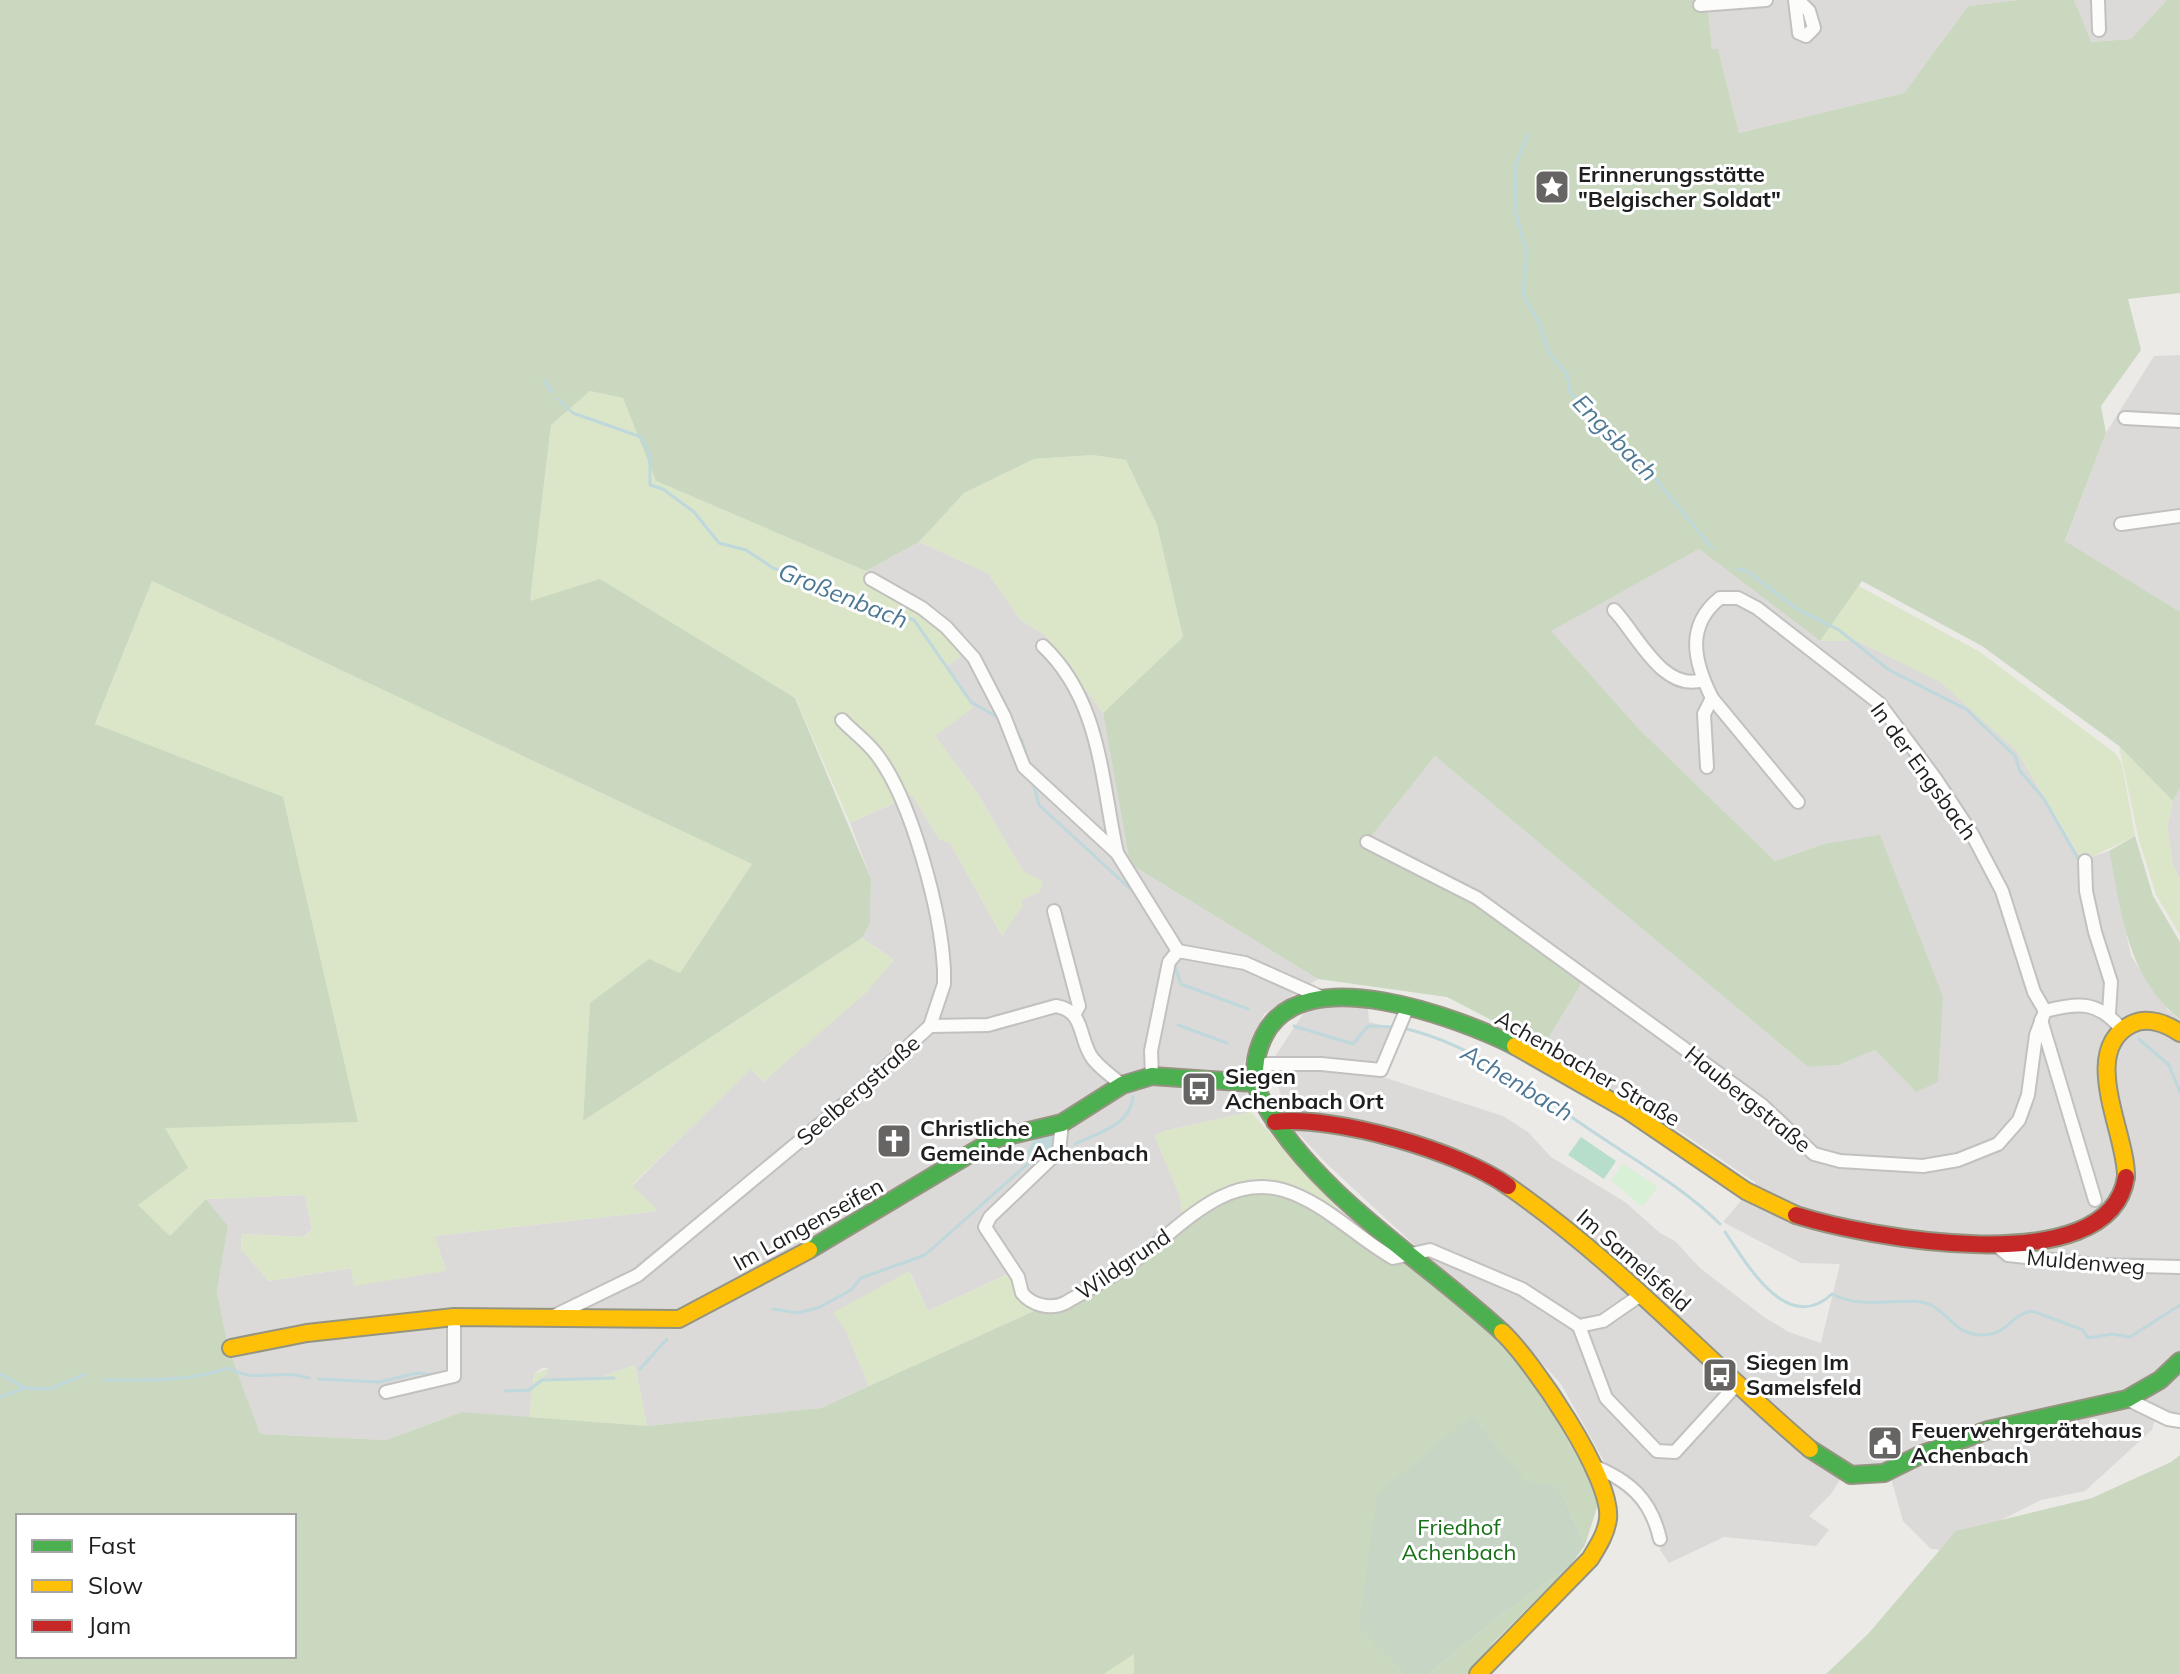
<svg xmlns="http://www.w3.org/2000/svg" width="2180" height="1674" viewBox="0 0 2180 1674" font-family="Mulish,sans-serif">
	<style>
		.residential { fill: #dbdad8 }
		.grass { fill: #dbe6c9 }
		.forest { fill: #cad8bf; fill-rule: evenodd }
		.cemetery { fill: #c7d5c5 }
		.park { fill: #d8f0d5 }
		.pitch { fill: #b7deca }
		.water { fill: #bed8dc }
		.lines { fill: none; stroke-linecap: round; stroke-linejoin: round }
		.stream { stroke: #bed8dc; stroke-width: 3 }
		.street-casing { stroke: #c2c1bf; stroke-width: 16 }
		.fast-casing { stroke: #949481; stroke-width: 20 }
		.slow-casing { stroke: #949481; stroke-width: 20 }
		.jam-casing { stroke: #949481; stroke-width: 20 }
		.street { stroke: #fcfcfb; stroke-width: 12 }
		.fast { stroke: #4caf50; stroke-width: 16 }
		.slow { stroke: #ffc107; stroke-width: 16 }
		.jam { stroke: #c62828; stroke-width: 16 }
		.labels { text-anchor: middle; stroke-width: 6; stroke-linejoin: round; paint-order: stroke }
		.poi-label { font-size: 22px; font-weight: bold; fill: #1e1e1e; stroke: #fff; text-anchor: start }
		.street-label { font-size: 22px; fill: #1e1e1e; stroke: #fff }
		.park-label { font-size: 22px; fill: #177117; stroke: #fff }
		.water-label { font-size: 24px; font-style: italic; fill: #4d7895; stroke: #fff }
	</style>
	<rect width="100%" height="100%" fill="#eceae7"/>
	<g class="residential">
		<path d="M1707 0H2018L1968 6 1904 93 1739 133 1718 50H1712Z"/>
		<path d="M2074 0H2167L2131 39 2090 42Z"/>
		<path d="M2180 355V612L2065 542 2106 433 2154 356Z"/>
		<path d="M919 542 988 573 1020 619 1046 636 1103 713 1130 864 1318 979 1264 1014 1241 1070 1251 1112 1164 1131 1155 1136 1179 1194 1184 1220 1056 1301 1032 1294 1021 1268 928 1311 910 1272 846 1331 869 1386 821 1408 647 1426 635 1365 598 1378H543L548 1368H542L534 1374 529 1420 462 1412 386 1440 259 1434 228 1347 217 1291 228 1226 206 1199 305 1195 312 1229 304 1237 242 1234 241 1249 269 1281 351 1268 355 1285 446 1270 434 1236 657 1211 632 1186 751 1068 763 1082 893 959 862 938 870 923 871 879 850 823 912 795 939 839 950 843 1002 936 1020 900 1023 871 976 791 935 736 947 666 975 646 940 611 866 571Z"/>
		<path d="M1699 549 1820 641H1857L1940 681 2016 750 2082 860 2109 851 2131 956 2168 1010 2180 1019V1424L2155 1419 2152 1430 2085 1491 2041 1500 1942 1550 1931 1549 1903 1521 1887 1464 1868 1468 1850 1464 1831 1494 1809 1516 1829 1530 1816 1546 1724 1537 1669 1563 1660 1550 1661 1526 1606 1465 1561 1384 1501 1318 1450 1278 1328 1165 1294 1129 1284 1108 1272 1061 1305 1011 1324 1002 1368 1008 1369 1022 1394 1028 1377 1075 1503 1116 1528 1132 1551 1157 1625 1202 1660 1233 1675 1241 1700 1268 1764 1317 1789 1332 1821 1343 1840 1264 1801 1263 1723 1222 1756 1183 1660 1118 1543 1047 1583 981 1370 838 1435 756 1808 1067 1839 1065 1875 1050 1916 1092 1824 844 1775 861 1638 728 1550 631Z"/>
		<path d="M2180 788V879L2173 866 2167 826 2173 801Z"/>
	</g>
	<g class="grass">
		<path d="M590 391 623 398 656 481 866 571 940 611 975 646 947 666 973 708 935 736 976 791 1023 871 1043 881 1040 892 1021 900 1023 905 1002 936 950 843 939 839 912 795 850 823 795 697 530 602 551 425Z"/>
		<path d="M1093 455 1126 460 1157 525 1183 637 1103 713 1046 636 1020 619 988 573 919 542 964 493 1034 459Z"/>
		<path d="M152 581 752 864 680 973 590 1003 583 1121 862 938 894 960 867 992 763 1082 751 1069 632 1185 658 1211 435 1236 446 1271 355 1286 350 1268 269 1281 241 1249 242 1234 305 1237 312 1229 305 1195 206 1199 170 1236 138 1206 164 1128 95 725Z"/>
		<path d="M1857 585 1980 652 2115 753 2122 764 2135 836 2083 861 2016 750 1940 682 1857 641H1820Z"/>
		<path d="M2119 746 2173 801 2167 826 2173 866 2180 879V935L2156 895 2139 840Z"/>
		<path d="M1251 1112 1337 1208 1239 1184 1184 1220 1179 1194 1155 1136 1164 1131Z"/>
		<path d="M1022 1268 1032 1294 1056 1301 869 1386 846 1331 833 1313 909 1271 928 1311Z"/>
		<path d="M635 1365 647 1426 529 1420 534 1374 549 1368 544 1378H598Z"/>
		<path d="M1135 1653 1134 1674H1104Z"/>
	</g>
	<g class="forest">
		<path d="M0 0H1707L1712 49H1718L1739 133 1904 93 1968 6 2018 0H2074L2091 42 2131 39 2167 0H2180V293L2128 299 2141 350 2101 406 2106 433 2065 541 2180 612V788L2173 801 2119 746 1982 646 1862 581 1820 641 1699 549 1551 631 1638 728 1775 861 1824 844 1880 835 1943 997 1938 1082 1916 1092 1875 1050 1839 1065 1808 1067 1435 756 1370 838 1487 903 1583 981 1543 1047 1447 997 1318 979 1130 864 1103 713 1183 637 1157 525 1126 460 1093 455 1034 459 964 493 919 542 866 571 656 481 623 398 590 391 551 425 530 601 600 579 795 698 871 879 870 923 862 938 583 1121 590 1003 649 959 680 973 752 864 152 581 95 724 283 797 358 1122 165 1128 188 1168 138 1205 170 1236 206 1199 228 1226 217 1291 228 1347 260 1434 386 1440 462 1412 647 1426 821 1408 1056 1301 1239 1184 1337 1208 1522 1359 1600 1498 1585 1545 1559 1487 1524 1481 1472 1415 1360 1627 1404 1674H1134V1654L1104 1674H0ZM18 1516H294V1656H18Z"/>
		<path d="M2135 836 2153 896 2180 942V1019C2127 977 2122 913 2109 851Z"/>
		<path d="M2180 1455V1674H1826L1868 1634 1956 1531 2092 1498 2171 1462Z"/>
		<path d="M1570 1566 1493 1643 1473 1674H1429L1501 1615Z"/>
	</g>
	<path class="cemetery" d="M1472 1415 1524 1480 1559 1487 1585 1545 1570 1566 1501 1615 1429 1674H1404L1359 1627 1377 1495Z"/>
	<path class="park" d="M1623 1164 1658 1187 1642 1207 1611 1180Z"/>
	<path class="pitch" d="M1581 1137 1616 1161 1604 1179 1568 1155Z"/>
	<path class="water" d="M1048 1133 1057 1136 1055 1145 1034 1165 1029 1162 1028 1150 1036 1136Z"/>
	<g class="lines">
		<g class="stream">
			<path d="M1528 135 1515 166 1516 214 1527 254 1523 294 1539 323 1549 353 1567 374 1570 393 1626 443 1712 548"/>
			<path d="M544 380 552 391"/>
			<path d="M558 399 573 413 641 437 650 455V485L663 489 694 512 719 543 746 550 773 568 824 586 837 595 914 620 971 702 999 718"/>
			<path d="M1737 569 1747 571 1797 609 1839 630 1889 670 1966 709 2015 756 2020 771 2044 799 2080 862"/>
			<path d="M1016 734 1022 740 1028 763"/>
			<path d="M1033 782 1039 805 1137 895"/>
			<path d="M2080 890 2089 932"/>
			<path d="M1174 964 1181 984 1248 1009"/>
			<path d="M1178 1025 1227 1043"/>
			<path d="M1294 1026 1353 1044 1368 1026 1395 1027"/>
			<path d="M1403 1028C1479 1046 1537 1095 1601 1137 1641 1164 1686 1190 1720 1224"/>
			<path d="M2139 1039 2169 1065 2180 1092"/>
			<path d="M1075 1144C1099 1132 1130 1126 1133 1097"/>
			<path d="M1725 1232C1747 1264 1787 1336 1832 1294 1865 1312 1909 1294 1931 1305 1951 1316 1957 1336 1984 1335 2008 1334 2010 1315 2032 1311L2083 1330 2088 1338 2112 1334 2130 1337 2180 1305"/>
			<path d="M773 1309 798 1313 820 1307 851 1290 861 1278 925 1255 1031 1161"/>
			<path d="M640 1369 667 1339"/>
			<path d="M0 1374 25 1388"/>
			<path d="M319 1379 379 1382 417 1373 434 1375"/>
			<path d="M104 1380C146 1380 188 1382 228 1368 257 1384 278 1368 309 1378"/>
			<path d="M505 1391 529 1390 542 1380 614 1378"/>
			<path d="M0 1397 25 1388 50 1389 85 1374"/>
		</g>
		<defs>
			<g id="street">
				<path d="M1795 0 1799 33 1806 36 1814 28 1809 11 1798 0"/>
				<path d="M2098 0 2099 30"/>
				<path d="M1700 5 1766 0"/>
				<path d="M2125 418 2180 421"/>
				<path d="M2121 524 2180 516"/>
				<path d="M871 579 922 608 946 627 974 658 1004 716 1024 767 1117 853 1178 951"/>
				<path d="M1614 610C1637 634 1663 693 1703 680"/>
				<path d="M1043 646C1101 701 1101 780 1117 853"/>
				<path d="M1707 767 1704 714 1712 698"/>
				<path d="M1798 802 1712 698C1694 662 1685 626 1720 598H1738L1757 608 1879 703 1935 778 1972 834 2002 891 2034 992 2045 1011"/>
				<path d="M1367 842 1477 898 1762 1105 1814 1154 1840 1161 1923 1166 1958 1160 1998 1144 2019 1120 2028 1095 2036 1035 2045 1011"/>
				<path d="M2085 861 2086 891 2095 932 2111 982 2109 1013"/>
				<path d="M1054 911 1079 1006 1075 1013"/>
				<path d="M1178 951 1245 963 1321 997"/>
				<path d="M2045 1011C2080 1002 2099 1001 2122 1030"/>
				<path d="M2041 1020 2095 1200"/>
				<path d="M930 1026 988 1025 1056 1006C1086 1011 1078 1040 1093 1059 1101 1069 1113 1077 1122 1085"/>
				<path d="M1255 1064H1321L1381 1070 1408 1006"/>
				<path d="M1152 1076 1151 1051 1169 962 1178 951"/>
				<path d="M1062 1123 1059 1151 990 1217 985 1227 1018 1277 1022 1293C1031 1305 1051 1310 1065 1303 1088 1290 1112 1277 1133 1262 1178 1231 1222 1173 1283 1190 1324 1202 1356 1237 1393 1258L1430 1250 1522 1289 1579 1326 1603 1321 1642 1294"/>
				<path d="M1996 1245 2008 1255 2098 1265 2180 1267"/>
				<path d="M554 1316 638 1275 860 1091 930 1026 944 984V970C941 912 912 801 877 755 867 741 853 732 842 720"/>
				<path d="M1579 1326 1606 1398 1657 1451 1675 1452 1738 1383"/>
				<path d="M386 1392 454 1376V1317"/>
				<path d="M2127 1399 2168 1419 2180 1421"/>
				<path d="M1591 1465C1629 1480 1651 1499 1660 1539"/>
			</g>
			<g id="fast">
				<path d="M809 1250 995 1139 1062 1123 1122 1085 1152 1076 1254 1083"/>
				<path d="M1502 1332C1422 1258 1317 1197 1262 1100 1251 1080 1254 1056 1264 1036 1302 958 1459 1018 1515 1046"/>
				<path d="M1810 1449 1851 1475 1884 1473 1920 1455 1988 1430 2127 1399 2160 1380 2180 1361"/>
			</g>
			<g id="slow">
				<path d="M1515 1046 1627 1110 1746 1191 1796 1215"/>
				<path d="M2126 1177C2127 1134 2078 1050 2132 1024 2148 1016 2167 1024 2180 1033"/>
				<path d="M1508 1186C1618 1262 1708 1362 1810 1449"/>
				<path d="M231 1348 307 1333 454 1317 679 1319 809 1250"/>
				<path d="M1478 1674 1590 1559C1598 1546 1606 1534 1608 1519 1613 1478 1532 1360 1502 1332"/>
			</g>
			<g id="jam">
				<path d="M1275 1122C1335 1115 1458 1151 1508 1186"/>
				<path d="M1796 1215C1865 1237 2110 1284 2126 1177"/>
			</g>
		</defs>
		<use href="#street" class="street-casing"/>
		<use href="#fast" class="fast-casing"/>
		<use href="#slow" class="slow-casing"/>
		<use href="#jam" class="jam-casing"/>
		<use href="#street" class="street"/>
		<use href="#fast" class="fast"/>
		<use href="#slow" class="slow"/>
		<use href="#jam" class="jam"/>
	</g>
	<defs>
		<symbol id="sight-square" viewBox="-11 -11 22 22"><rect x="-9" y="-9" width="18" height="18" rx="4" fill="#666564" stroke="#fff"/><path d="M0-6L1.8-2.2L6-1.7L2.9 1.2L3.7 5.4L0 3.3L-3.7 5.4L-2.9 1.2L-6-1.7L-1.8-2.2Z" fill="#fff"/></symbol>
		<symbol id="bus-square" viewBox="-11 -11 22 22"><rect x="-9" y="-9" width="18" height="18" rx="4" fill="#666564" stroke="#fff"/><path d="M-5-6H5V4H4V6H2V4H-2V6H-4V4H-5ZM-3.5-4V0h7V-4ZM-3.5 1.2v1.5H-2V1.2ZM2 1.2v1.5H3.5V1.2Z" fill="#fff"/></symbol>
		<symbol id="church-square" viewBox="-11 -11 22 22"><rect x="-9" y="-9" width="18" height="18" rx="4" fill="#666564" stroke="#fff"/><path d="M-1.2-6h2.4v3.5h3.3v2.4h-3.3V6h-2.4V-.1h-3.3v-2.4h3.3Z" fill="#fff"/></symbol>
		<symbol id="civic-square" viewBox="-11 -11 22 22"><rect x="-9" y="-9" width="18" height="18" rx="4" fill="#666564" stroke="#fff"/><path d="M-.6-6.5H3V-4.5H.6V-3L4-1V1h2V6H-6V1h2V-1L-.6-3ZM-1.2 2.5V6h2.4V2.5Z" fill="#fff"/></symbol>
	</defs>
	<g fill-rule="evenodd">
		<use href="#sight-square" x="1532" y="167" width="40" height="40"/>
		<use href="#bus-square" x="1179" y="1069" width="40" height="40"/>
		<use href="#church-square" x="874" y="1121" width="40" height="40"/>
		<use href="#bus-square" x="1700" y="1355" width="40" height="40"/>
		<use href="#civic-square" x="1865" y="1423" width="40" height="40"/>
	</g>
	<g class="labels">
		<g class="poi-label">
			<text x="1578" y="182">Erinnerungsstätte<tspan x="1578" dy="25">"Belgischer Soldat"</tspan></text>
			<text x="1225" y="1084">Siegen<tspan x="1225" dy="25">Achenbach Ort</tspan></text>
			<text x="920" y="1136">Christliche<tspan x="920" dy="25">Gemeinde Achenbach</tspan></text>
			<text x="1746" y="1370">Siegen Im<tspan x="1746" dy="25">Samelsfeld</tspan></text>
			<text x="1911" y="1438">Feuerwehrgerätehaus<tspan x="1911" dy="25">Achenbach</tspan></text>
		</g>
		<g class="street-label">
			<text transform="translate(1924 771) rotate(54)" y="8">In der Engsbach</text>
			<text transform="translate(1588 1068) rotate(30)" y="8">Achenbacher Straße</text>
			<text transform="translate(858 1090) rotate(-41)" y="8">Seelbergstraße</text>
			<text transform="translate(1748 1099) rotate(39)" y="8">Haubergstraße</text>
			<text transform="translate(808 1224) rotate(-29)" y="8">Im Langenseifen</text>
			<text transform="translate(1634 1260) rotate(41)" y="8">Im Samelsfeld</text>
			<text transform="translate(2086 1262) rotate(5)" y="8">Muldenweg</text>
			<text transform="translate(1123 1264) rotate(-34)" y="8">Wildgrund</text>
		</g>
		<g class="park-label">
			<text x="1459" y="1535">Friedhof<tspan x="1459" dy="25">Achenbach</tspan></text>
		</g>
		<g class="water-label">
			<text transform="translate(1615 438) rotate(46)" y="8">Engsbach</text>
			<text transform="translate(843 596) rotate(22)" y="8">Großenbach</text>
			<text transform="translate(1517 1083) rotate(31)" y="8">Achenbach</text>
		</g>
	</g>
	<rect x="16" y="1514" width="280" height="144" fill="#ffffff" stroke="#a5a5a5" stroke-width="2"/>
	<rect x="32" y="1540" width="40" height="12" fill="#4caf50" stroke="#a5a5a5" stroke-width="2"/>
	<text x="88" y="1554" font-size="24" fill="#1e1e1e">Fast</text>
	<rect x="32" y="1580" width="40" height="12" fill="#ffc107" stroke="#a5a5a5" stroke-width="2"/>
	<text x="88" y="1594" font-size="24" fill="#1e1e1e">Slow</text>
	<rect x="32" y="1620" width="40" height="12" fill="#c62828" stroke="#a5a5a5" stroke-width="2"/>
	<text x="88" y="1634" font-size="24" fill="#1e1e1e">Jam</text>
</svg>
